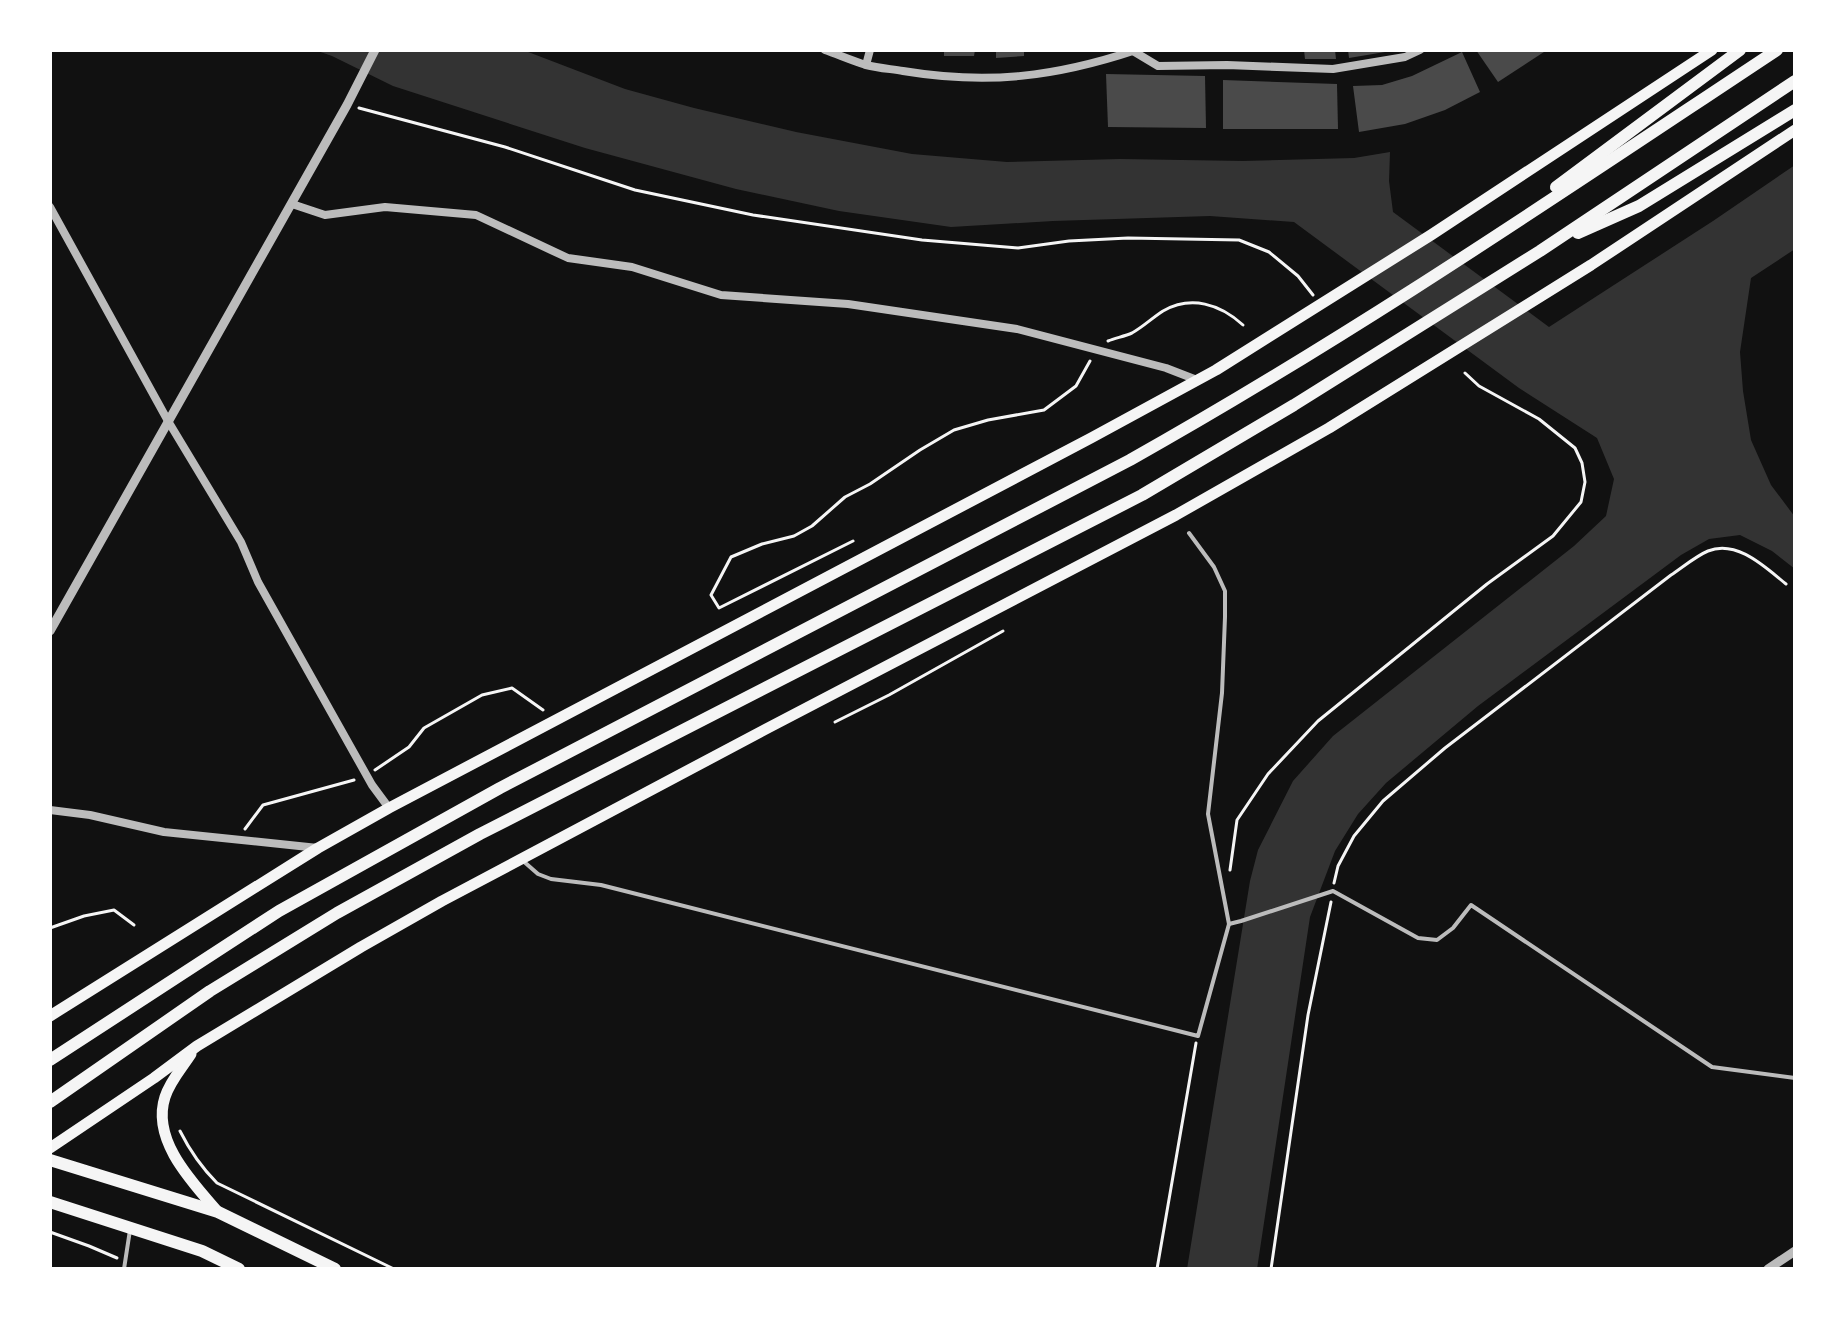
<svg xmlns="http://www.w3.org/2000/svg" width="1845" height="1319" viewBox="0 0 1845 1319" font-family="'Golos Text',sans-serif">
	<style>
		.water { fill: #333 }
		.building { fill: #4a4a4a }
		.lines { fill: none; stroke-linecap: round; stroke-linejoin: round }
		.path { stroke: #f5f5f5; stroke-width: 3 }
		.service { stroke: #bcbcbc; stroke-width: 4 }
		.minor { stroke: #bcbcbc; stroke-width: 8 }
		.tertiary { stroke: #bcbcbc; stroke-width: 9 }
		.secondary { stroke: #f5f5f5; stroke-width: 11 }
		.trunk { stroke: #f5f5f5; stroke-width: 12 }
	</style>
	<rect width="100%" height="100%" fill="#111"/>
	<path class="water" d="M315 50H523L625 89 694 108 796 132 912 154 1007 162 1120 159 1243 161 1354 158 1390 152 1389 181 1393 212 1549 327 1713 221 1795 165V249L1751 278 1740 352 1743 391 1751 440 1771 485 1795 517V569L1772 551 1740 535 1709 539 1681 555 1478 706 1386 783 1358 814 1335 851 1310 917 1257 1269H1187L1250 881 1258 850 1293 781 1333 736 1574 546 1606 516 1614 479 1597 438 1519 388 1294 222 1210 216 1053 221 951 227 839 211 736 189 585 148 393 86 332 56Z"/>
	<g class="building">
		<path d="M944 50H975L974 56H944Z"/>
		<path d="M996 50H1024V56L996 58Z"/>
		<path d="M1304 50H1335L1336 59H1305Z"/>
		<path d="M1348 50H1384L1385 52 1349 58Z"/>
		<path d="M1476 50H1547L1498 82Z"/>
		<path d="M1462 52 1480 92 1445 110 1405 124 1359 132 1353 86 1382 85 1412 76Z"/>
		<path d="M1106 74 1205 76 1206 128 1108 127Z"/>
		<path d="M1223 80 1337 84 1338 129H1223Z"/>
	</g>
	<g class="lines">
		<g class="path">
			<path d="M359 108 505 147 635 190 753 215 922 240 1018 248 1069 241 1128 238 1239 240 1269 252 1298 276 1313 295"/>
			<path d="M1108 341C1116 338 1125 336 1132 333 1143 327 1152 318 1163 311 1191 295 1220 304 1243 325"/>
			<path d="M853 541 719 608 711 595 731 557 762 544 794 536 812 526 845 497 870 484 920 450 954 430 988 420 1044 410 1076 386 1090 361"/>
			<path d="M835 722 889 695 1003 631"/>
			<path d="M375 770 409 747 424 728 482 695 512 688 543 710"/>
			<path d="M245 829 263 805 354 780"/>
			<path d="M1230 870 1237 820 1268 774 1318 721 1487 584 1553 536 1581 502 1585 482 1582 463 1575 448 1539 419 1479 386 1465 373"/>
			<path d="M1334 883 1338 866 1354 836 1383 801 1445 748 1671 575C1683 567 1696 556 1708 551 1737 539 1766 568 1786 584"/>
			<path d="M50 928 84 916 114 910 134 925"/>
			<path d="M180 1131C190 1151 201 1167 217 1183L394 1269"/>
			<path d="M50 1232 89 1246 117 1258"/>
			<path d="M1157 1269 1196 1043"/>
			<path d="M1271 1269 1308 1015 1331 902"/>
		</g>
		<g class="service">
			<path d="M522 860 538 874 551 879 601 885 1198 1036 1229 924 1208 814 1222 693 1225 617V591L1214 567 1189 533"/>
			<path d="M1229 924 1241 921 1333 891 1418 938 1437 940 1453 928 1471 905 1712 1067 1795 1078"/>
			<path d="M124 1269 130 1230"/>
		</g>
		<g class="minor">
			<path d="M825 50C839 55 853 61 866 65 878 68 891 69 903 71 988 85 1055 77 1136 50"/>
			<path d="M1133 51 1158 66 1227 65 1333 69 1405 57 1420 50"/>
			<path d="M866 65 870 50"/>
			<path d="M292 204 325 215 385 207 476 215 568 258 632 267 721 295 848 304 1017 329 1166 368 1197 380"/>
			<path d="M50 207 168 421 241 542 258 582 372 785 389 808"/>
			<path d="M50 810 90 815 164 832 318 848"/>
		</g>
		<g class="tertiary">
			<path d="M50 631 347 105 375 50"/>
			<path d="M1768 1269 1795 1251"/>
		</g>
		<g class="secondary">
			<path d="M50 1016 318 848 389 808 1091 438 1216 370 1431 235 1712 50"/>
			<path d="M191 1054C182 1068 170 1081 165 1097 151 1140 192 1182 218 1212"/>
			<path d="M50 1148 154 1078 197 1046 361 947 442 901 766 729 1176 515 1329 428 1591 265 1795 130"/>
		</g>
		<g class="trunk">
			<path d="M1556 187 1740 50"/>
			<path d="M1578 233 1639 206 1795 110"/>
			<path d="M50 1060 279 911 500 788 1130 460C1353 335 1564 191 1777 50"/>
			<path d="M50 1102 210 991 337 913 480 834 1142 495 1294 405 1540 251 1795 81"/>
			<path d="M50 1160 218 1212 335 1269"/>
			<path d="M50 1202 202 1251 239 1269"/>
		</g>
	</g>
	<rect width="1845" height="1319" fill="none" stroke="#ffffff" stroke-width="104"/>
</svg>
